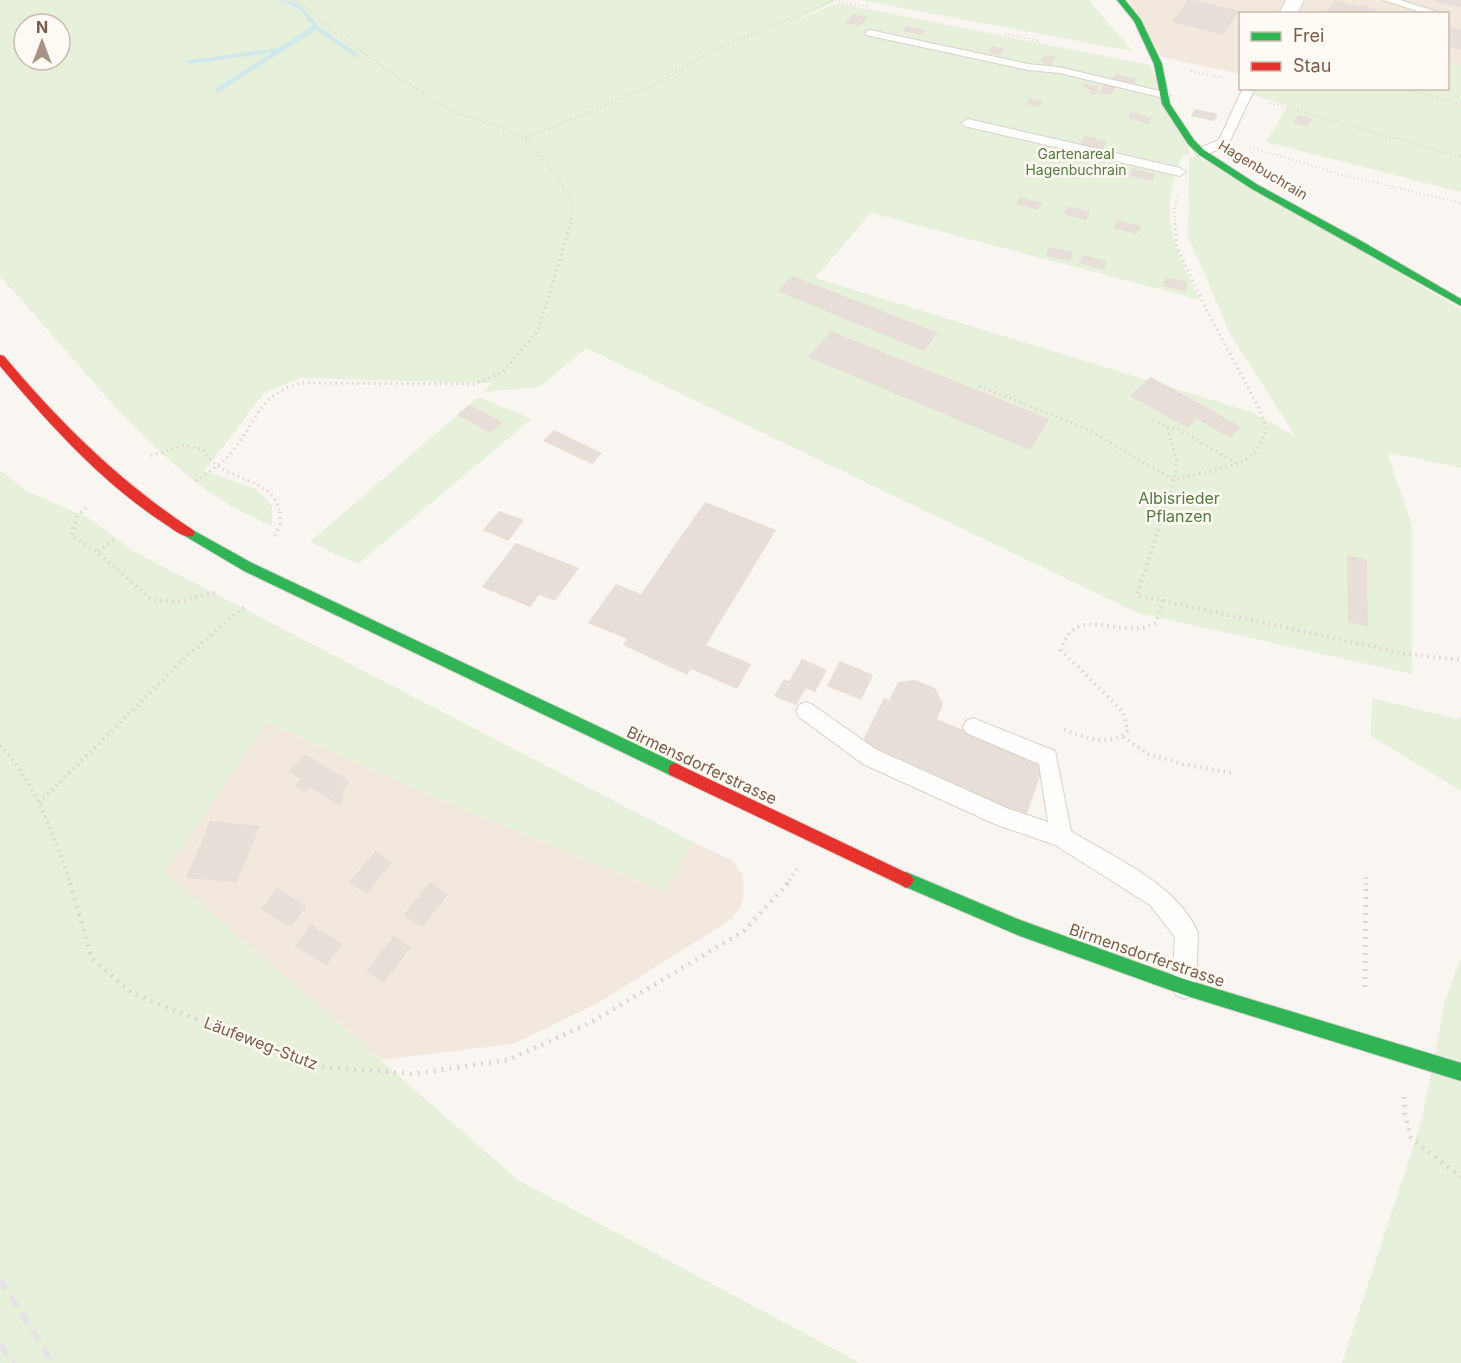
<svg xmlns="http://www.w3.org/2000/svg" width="1461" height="1363" viewBox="0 0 1461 1363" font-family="Inter,sans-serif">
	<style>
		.residential { fill: #f2e8de }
		.green { fill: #e7f0db; fill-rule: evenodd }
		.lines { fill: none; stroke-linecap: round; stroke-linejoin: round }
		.stream { fill: #d0e8ea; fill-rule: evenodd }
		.building { fill: #e6ded7 }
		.lane-casing { stroke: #d7d1cb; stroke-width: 2 }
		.street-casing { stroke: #d7d1cb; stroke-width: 2 }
		.fast-casing { stroke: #d9d2cb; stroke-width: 2 }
		.jam-casing { stroke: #d9d2cb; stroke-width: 2 }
		.path-far3 { stroke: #dcd5d0; stroke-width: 2; stroke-dasharray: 1 3; stroke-linecap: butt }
		.path-far2 { stroke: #dcd5d0; stroke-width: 3; stroke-dasharray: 1.5 4; stroke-linecap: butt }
		.path-far1 { stroke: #dcd5d0; stroke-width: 4; stroke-dasharray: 1.5 4.5; stroke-linecap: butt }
		.path { stroke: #dcd5d0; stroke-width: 4.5; stroke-dasharray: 2 6; stroke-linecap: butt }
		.lane { fill: #fefefd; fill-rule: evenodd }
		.street { fill: #fefefd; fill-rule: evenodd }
		.fast { fill: #30b455; fill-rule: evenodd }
		.jam { fill: #e5322d; fill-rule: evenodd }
		.rail { stroke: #e6e3e7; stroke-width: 6; stroke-dasharray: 12 8; stroke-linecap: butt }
		.labels { text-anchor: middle; stroke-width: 5; stroke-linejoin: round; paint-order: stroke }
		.far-park-label { font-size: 14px; fill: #537a41; stroke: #fffaf3 }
		.far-street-label { font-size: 14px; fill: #7a5c4d; stroke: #fffaf3 }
		.park-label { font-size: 16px; fill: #537a41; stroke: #fffaf3 }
		.street-label { font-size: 16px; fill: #7a5c4d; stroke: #fffaf3 }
	</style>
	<rect width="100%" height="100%" fill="#f9f5f0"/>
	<g class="residential">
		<path d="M1128 0H1461V65L1448 61V14H1240V74L1162 57Z"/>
		<path d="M267 723 462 809 663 891 693 842 733 861 741 873 744 887 742 904 732 918 724 924 598 1003 513 1044 381 1060 164 872Z"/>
	</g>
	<g class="green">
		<path d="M0 0H831L834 1 796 21 837 3 1150 65 1189 150 1190 154 1182 157C1157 217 1174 246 1200 300L871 213 815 278 1254 413 1296 437 1231 335 1188 236 1189 157 1197 156 1461 309V468L1387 452 1412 526V674L1138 613 586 348 539 387 483 392 492 383 300 378 265 392 204 471 256 489 272 506V525C166 487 77 357 0 277ZM24 24H60V60H24Z"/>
		<path d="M860 0H1089L1132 51Z"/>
		<path d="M1448 61 1461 65V192L1266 142 1288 106 1250 94 1254 88H1448Z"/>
		<path d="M478 397 532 419 358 564 310 542Z"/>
		<path d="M0 470 28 492 87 517 133 551 693 842 664 891 462 809 267 723 165 872 518 1180 860 1363H0Z"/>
		<path d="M1372 698 1458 719 1461 716V791L1371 736Z"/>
		<path d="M1461 958V1363H1342L1422 1120 1445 1001Z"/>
	</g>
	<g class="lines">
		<path class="stream" d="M279 0C307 0 304 13 320 27 332 37 347 45 359 55V57H355L316 30 219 92H216V88L272 53 189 64 186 62 189 60 279 48 312 26 301 10Z"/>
	</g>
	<g class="building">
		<path d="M1188 0H1193L1239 11 1223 35 1172 22Z"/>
		<path d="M1334 0 1361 7 1363 5 1376 9 1374 14H1325Z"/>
		<path d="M1434 0H1461V8L1434 1Z"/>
		<path d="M853 14 868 17 860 26 845 23Z"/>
		<path d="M907 26 926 30 921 35 902 31Z"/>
		<path d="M1448 26 1461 30V50L1448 46Z"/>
		<path d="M992 46 1004 49 1000 55 988 53Z"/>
		<path d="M1045 55 1056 57 1050 65 1039 62Z"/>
		<path d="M1116 74 1137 79 1134 85 1112 80Z"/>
		<path d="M1104 83 1116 86 1111 95 1099 93Z"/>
		<path d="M1084 84 1099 87 1097 90 1099 91 1096 95 1089 93 1091 91 1082 86Z"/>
		<path d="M1029 98 1043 101 1040 107 1026 104Z"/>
		<path d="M1195 109 1218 114 1214 121 1191 116Z"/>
		<path d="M1131 112 1152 118 1149 124 1127 118Z"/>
		<path d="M1298 115 1312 119 1307 127 1293 123Z"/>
		<path d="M1085 136 1107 141 1102 151 1079 145Z"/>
		<path d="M1132 168 1155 174 1153 181 1129 176Z"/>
		<path d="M1020 197 1042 203 1038 210 1016 204Z"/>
		<path d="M1067 206 1090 212 1086 220 1064 214Z"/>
		<path d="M1117 220 1141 226 1137 234 1114 228Z"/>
		<path d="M1049 247 1073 252 1070 261 1046 256Z"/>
		<path d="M1083 255 1107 261 1104 270 1079 263Z"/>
		<path d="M793 276 938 333 924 351 777 291Z"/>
		<path d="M1165 277 1187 282 1186 291 1163 286Z"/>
		<path d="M831 331 1049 419 1030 450 808 357Z"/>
		<path d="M1151 377 1209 409 1241 427 1230 438 1197 419 1188 428 1130 396Z"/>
		<path d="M469 405 503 422 491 433 457 415Z"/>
		<path d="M554 430 602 453 592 464 543 441Z"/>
		<path d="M705 502 776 530 706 645 751 664 737 689 691 669 687 675 623 645 627 639 588 623 616 584 641 594Z"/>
		<path d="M499 511 524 520 508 541 483 530Z"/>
		<path d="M516 543 579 568 555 601 539 595 530 607 482 587Z"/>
		<path d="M1347 555 1367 560 1368 627 1348 622Z"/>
		<path d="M802 659 827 670 815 692 806 688 796 705 774 696 784 679 789 681Z"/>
		<path d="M840 661 873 675 861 700 827 686Z"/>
		<path d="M915 680 935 688 943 704 937 719 1044 765 1026 816 862 742 884 698 889 700 898 682Z"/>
		<path d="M306 754 350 782 343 790 342 807 310 787 305 792 294 786 301 779 289 771Z"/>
		<path d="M210 821 260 826 237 882 186 878Z"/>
		<path d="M376 851 392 862 366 894 349 882Z"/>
		<path d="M430 882 448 894 422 927 404 915Z"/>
		<path d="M277 888 306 906 291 927 261 909Z"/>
		<path d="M311 925 342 944 326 966 295 946Z"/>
		<path d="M394 936 411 948 383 983 366 971Z"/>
	</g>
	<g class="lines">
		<defs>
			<g id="lane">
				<path d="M1383 0H1400L1438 12 1427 14Z"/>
				<path d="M870 30 1028 64 1059 67 1168 93 1170 95 1164 98 1059 73 1028 70 866 35V31Z"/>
				<path d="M1243 88H1255L1228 145 1205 155H1197L1195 152 1197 149 1219 140Z"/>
				<path d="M968 119 1180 168 1186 172 1180 176 964 126 962 123Z"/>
				<path d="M806 702 813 705 877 750 1009 809 1048 822 1039 764 966 733 963 727 966 721 973 718 1055 751 1071 831C1113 857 1179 885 1198 933L1196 987 1192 995 1184 999 1176 995 1172 987 1175 937 1150 905 1055 845 997 825 863 764 799 717 796 711 799 705Z"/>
			</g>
			<path id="street" d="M1286 0H1304L1297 14H1279Z"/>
			<g id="fast">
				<path d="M1117 0H1125L1141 20 1162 64 1170 104 1194 140 1204 150 1258 185 1363 242 1461 299V306L1252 189 1198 154 1188 144 1162 104 1154 64 1134 21Z"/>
				<path d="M189 528 252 563 680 765 682 770 680 775 675 777 670 775 244 571 185 536 183 533 185 530Z"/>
				<path d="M906 872 1020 920 1184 979 1461 1063V1081L1184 995 1020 936 901 885 898 880 901 875Z"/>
			</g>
			<g id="jam">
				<path d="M0 355 4 356C60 423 120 482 193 530L195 533 193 536C184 539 173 529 165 524 101 482 49 424 0 366Z"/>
				<path d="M675 763 911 875 914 880 911 885 906 888 901 885 670 775 668 770 670 765Z"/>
			</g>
		</defs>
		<use href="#lane" class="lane-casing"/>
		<use href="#street" class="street-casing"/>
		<use href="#fast" class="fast-casing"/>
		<use href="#jam" class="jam-casing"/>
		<g class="path-far3">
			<path d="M294 0 305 5 333 32 402 80 458 114 496 125 526 138 556 175 572 201 571 225"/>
			<path d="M831 0 868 7"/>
			<path d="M1005 34 1039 41"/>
			<path d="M1191 71 1224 78"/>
			<path d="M1402 88 1461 104"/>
			<path d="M1270 103 1461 157"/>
			<path d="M526 138 654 85 711 51 834 1"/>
			<path d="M1250 147 1343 175 1461 203"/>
			<path d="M1175 225 1174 212 1178 194"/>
		</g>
		<g class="path-far2">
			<path d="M979 386 1085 428 1174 480 1177 461 1167 427 1151 418"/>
			<path d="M1167 427 1178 429 1238 464"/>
			<path d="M151 456 184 445 204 450C221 484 272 473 280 513"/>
			<path d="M196 481C208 472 223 463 232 452 257 421 259 393 302 383L474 384 503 372 538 330 571 223"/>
			<path d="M81 513 86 508"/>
			<path d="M1163 513 1174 480 1239 464 1256 452 1267 429 1259 408 1204 305 1177 247 1175 223"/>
		</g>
		<g class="path-far1">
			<path d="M82 512 77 517 71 535 97 552"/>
			<path d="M1164 512 1137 595 1406 654 1461 660"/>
			<path d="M275 536 280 524V512"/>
			<path d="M114 540 97 552 152 600 175 602 218 592"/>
			<path d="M1064 730C1086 737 1108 748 1128 731L1123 712 1061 650C1074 605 1114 635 1146 627L1156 623 1163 600"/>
			<path d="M1123 737 1148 754 1183 764 1231 773"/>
			<path d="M0 746C32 775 58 844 71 885"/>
			<path d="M39 803 189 654 244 607"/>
			<path d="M786 885 797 869"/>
			<path d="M1366 885V876"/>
		</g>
		<g class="path">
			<path d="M70 883 92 959 132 993 312 1066 413 1074 508 1060 592 1022 744 931 788 883"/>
			<path d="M1365 987 1366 883"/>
			<path d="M1404 1097 1405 1115 1411 1138 1461 1177"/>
		</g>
		<use href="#lane" class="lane"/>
		<use href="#street" class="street"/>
		<use href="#fast" class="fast"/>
		<use href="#jam" class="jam"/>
		<g class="rail">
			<path d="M0 1280 53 1363"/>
			<path d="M0 1345 14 1363"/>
		</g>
	</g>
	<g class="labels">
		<g class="far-park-label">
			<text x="1076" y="159">Gartenareal<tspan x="1076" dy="16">Hagenbuchrain</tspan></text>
		</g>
		<g class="far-street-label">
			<text transform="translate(1263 170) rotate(31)" y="5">Hagenbuchrain</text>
		</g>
		<g class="park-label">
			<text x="1179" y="504">Albisrieder<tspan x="1179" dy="18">Pflanzen</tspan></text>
		</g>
		<g class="street-label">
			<text transform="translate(702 765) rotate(25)" y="6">Birmensdorferstrasse</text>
			<text transform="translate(1147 955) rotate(19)" y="6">Birmensdorferstrasse</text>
			<text transform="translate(261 1043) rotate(21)" y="6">Läufeweg-Stutz</text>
		</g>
	</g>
	<rect x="1239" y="12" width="210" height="78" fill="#fffaf3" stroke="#cabbb1" stroke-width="1.5"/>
	<rect x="1251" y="32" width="30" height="9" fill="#30b455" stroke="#cabbb1" stroke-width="1.5"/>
	<text x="1293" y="42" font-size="18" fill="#7a5c4d">Frei</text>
	<rect x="1251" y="62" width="30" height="9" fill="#e5322d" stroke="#cabbb1" stroke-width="1.5"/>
	<text x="1293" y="72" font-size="18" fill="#7a5c4d">Stau</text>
	<g transform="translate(42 42)"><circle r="28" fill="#fffaf3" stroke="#cabbb1" stroke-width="1.5"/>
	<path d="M0-4.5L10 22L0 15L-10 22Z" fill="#a69286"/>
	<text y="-9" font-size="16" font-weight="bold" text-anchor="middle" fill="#7a5c4d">N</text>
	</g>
</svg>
